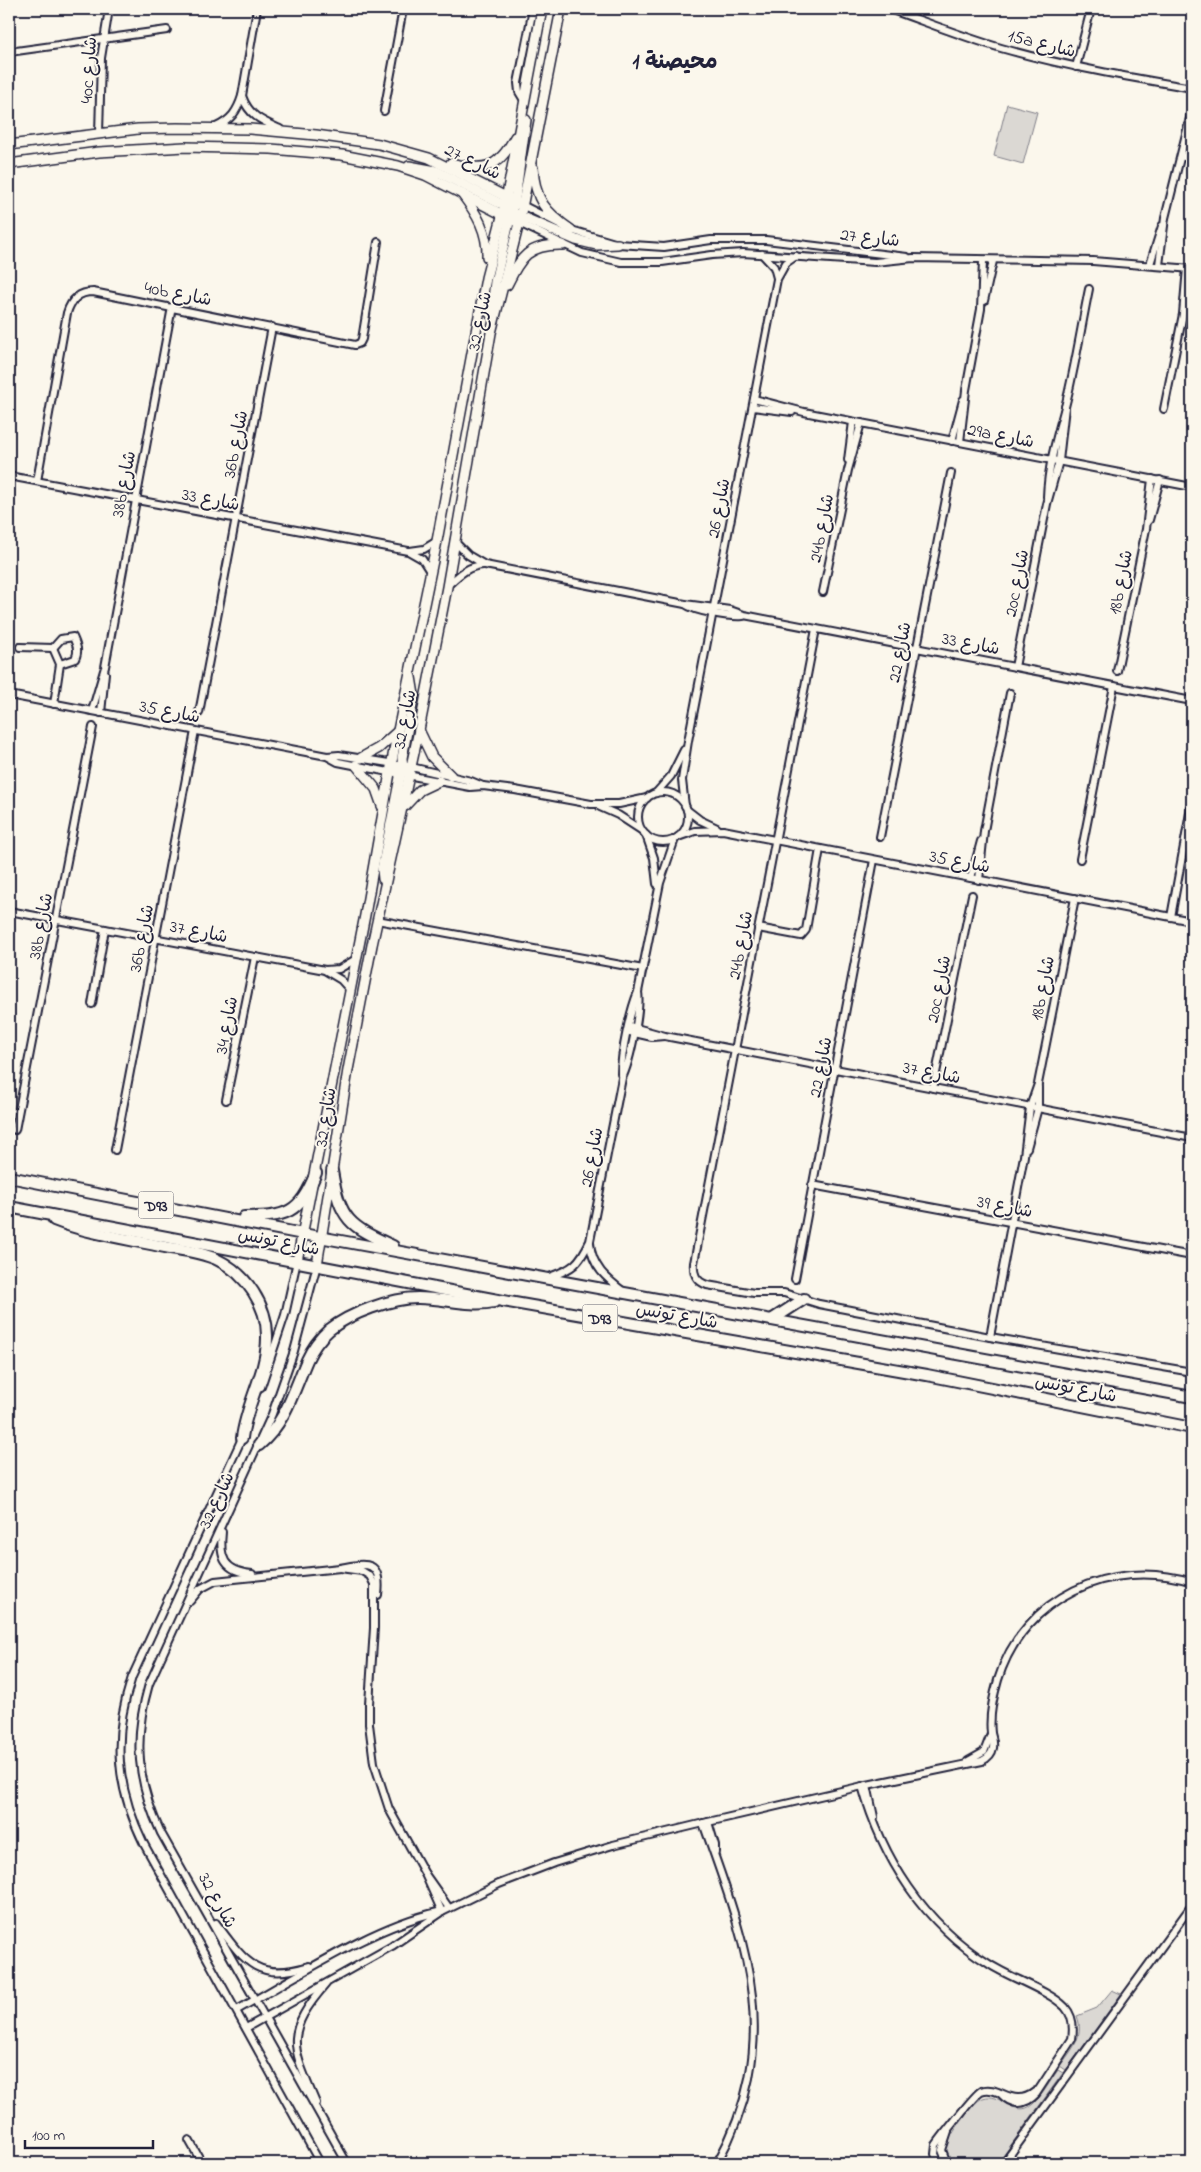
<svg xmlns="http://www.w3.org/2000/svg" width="1201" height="2172" viewBox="0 0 1201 2172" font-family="'Indie Flower','Playpen Sans Arabic',sans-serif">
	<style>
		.green { fill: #dbd8d3; stroke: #7e7d87 }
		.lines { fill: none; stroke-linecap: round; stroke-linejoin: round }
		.street-casing { stroke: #22223b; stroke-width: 10 }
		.secondary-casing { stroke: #22223b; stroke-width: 12 }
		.primary-casing { stroke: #22223b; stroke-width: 14 }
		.street { stroke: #fbf7ec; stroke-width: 6 }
		.secondary { stroke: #fbf7ec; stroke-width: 9 }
		.primary { stroke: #fbf7ec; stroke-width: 10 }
		.labels { text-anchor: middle; stroke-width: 4; stroke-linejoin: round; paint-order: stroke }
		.shield { fill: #fbf7ec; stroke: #636270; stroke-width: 1 }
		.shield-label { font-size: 16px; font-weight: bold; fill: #22223b }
		.street-label { font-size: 18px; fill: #22223b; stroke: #fbf7ec }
		.district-label { font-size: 22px; font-weight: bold; fill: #22223b; stroke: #fbf7ec }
	</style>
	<rect width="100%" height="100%" fill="#fbf7ec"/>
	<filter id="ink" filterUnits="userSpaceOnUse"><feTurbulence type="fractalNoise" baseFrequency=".02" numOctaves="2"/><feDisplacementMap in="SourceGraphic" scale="10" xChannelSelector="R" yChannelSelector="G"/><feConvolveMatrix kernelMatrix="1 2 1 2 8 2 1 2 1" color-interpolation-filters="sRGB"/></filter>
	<g filter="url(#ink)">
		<g class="green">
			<path d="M1007 104 1037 112 1023 164 994 156Z"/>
			<path d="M1112 1990 1121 1994 1066 2070 1060 2066C1071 2051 1085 2036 1077 2016L1097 2008Z"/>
			<path d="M1058 2070 1063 2073 998 2163H951L946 2150 947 2142C955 2131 971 2102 983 2098 1001 2091 1015 2120 1033 2104 1043 2095 1050 2081 1058 2070Z"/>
		</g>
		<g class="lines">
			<defs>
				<g id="street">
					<path d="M889 9C926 22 963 37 1001 48 1064 66 1128 77 1192 88"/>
					<path d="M9 52 167 30"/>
					<path d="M1076 67 1091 9"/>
					<path d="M242 96C249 116 262 121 280 129"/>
					<path d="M525 102 519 92 518 83 533 9"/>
					<path d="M384 111 403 9"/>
					<path d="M216 127C231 120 237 112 242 96L257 9"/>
					<path d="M99 134 101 58 109 9"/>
					<path d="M1181 156 1192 159"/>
					<path d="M522 205 571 230 618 244 664 247 711 240H766L907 257"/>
					<path d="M519 223 582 253 621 262H662L712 255 743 253 875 262 913 258 1093 261 1192 269"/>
					<path d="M762 254 774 267 777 278"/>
					<path d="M1150 264 1162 226"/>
					<path d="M1159 265 1165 218 1192 110"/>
					<path d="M984 301 993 261"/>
					<path d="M1186 306 1192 284"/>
					<path d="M754 399 804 412 1192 487"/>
					<path d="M753 407 792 412"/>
					<path d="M1164 409 1183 314 1187 268"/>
					<path d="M952 441 963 400"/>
					<path d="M960 442 966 390 981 309 983 261"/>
					<path d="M848 460 853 422"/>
					<path d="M9 476 408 551 422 559 431 573"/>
					<path d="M37 481 67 313C71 300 78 292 93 292L355 345 360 343 362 339 378 242"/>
					<path d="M1047 497C1048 466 1057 436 1065 407 1075 368 1081 328 1089 289"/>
					<path d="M1149 520 1160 480"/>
					<path d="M454 541 468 555 485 565 685 604 730 610 744 615 1192 701"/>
					<path d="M410 551 424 549 437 541"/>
					<path d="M447 586C458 576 467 566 483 565"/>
					<path d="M823 592 848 470 861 423"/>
					<path d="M685 604C696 612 729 617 743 616"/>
					<path d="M816 629 694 1263C693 1274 696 1281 707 1285L754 1293H784L819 1304 990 1337 1192 1372"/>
					<path d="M20 647 53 648 61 639 73 637C77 646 79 651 75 659L60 664"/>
					<path d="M53 648 60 664 54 704"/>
					<path d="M1015 667 1047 504 1059 461 1065 407"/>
					<path d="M1117 671 1146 529 1152 479"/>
					<path d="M9 695 327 756 338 762 394 773"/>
					<path d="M92 711 105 667 172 307"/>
					<path d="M101 713 105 673"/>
					<path d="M199 713 272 327"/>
					<path d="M327 756 339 755 395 764"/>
					<path d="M407 766 471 781 483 786"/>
					<path d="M407 775 470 787 483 786 515 790 591 804H619L647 798"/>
					<circle cx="663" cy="817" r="25"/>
					<path d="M656 793 671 776 684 750"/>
					<path d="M685 806 682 780 688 741 777 279 786 263 796 256"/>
					<path d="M600 807 618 815 641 830"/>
					<path d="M687 810 700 820 717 828"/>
					<path d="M646 835 654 858 657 884"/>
					<path d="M678 837 695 831 723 830 1192 921"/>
					<path d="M880 837 951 473"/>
					<path d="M1080 859 1114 686"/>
					<path d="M971 878 981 841"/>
					<path d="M979 880 984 831 1010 693"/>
					<path d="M9 911 325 970 339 969 356 959"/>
					<path d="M1171 917 1192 802"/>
					<path d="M377 920 643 969"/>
					<path d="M758 928 801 936 806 930 820 849"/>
					<path d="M326 971 341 980 350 990"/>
					<path d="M92 1004 105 929"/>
					<path d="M629 1026 665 1036 1192 1138"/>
					<path d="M630 1032 652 1037 664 1036"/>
					<path d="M621 1074C621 1053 630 1011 638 992L660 883 675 839"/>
					<path d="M933 1088 972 895"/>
					<path d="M226 1100 255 957"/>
					<path d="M15 1130 93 727"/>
					<path d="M1027 1148 1038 1108V1087"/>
					<path d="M115 1150 195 731"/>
					<path d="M812 1185 1192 1256"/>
					<path d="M590 1243C592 1267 606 1278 624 1292"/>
					<path d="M317 1265 294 1351 272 1414 149 1684C133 1739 137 1782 161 1833L347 2163"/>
					<path d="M549 1277C573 1269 579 1264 590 1241L622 1078C630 1062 641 1010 638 992"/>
					<path d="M795 1279 874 860"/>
					<path d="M990 1337 1024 1156 1030 1107 1038 1084 1075 898"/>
					<path d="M261 1387 285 1315 297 1261"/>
					<path d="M243 1436 132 1677C112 1738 116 1787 144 1844L320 2163"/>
					<path d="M222 1532C219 1558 224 1571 252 1574"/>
					<path d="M340 1568 362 1571 370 1576 374 1584V1628L369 1704V1724L374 1763 389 1809 425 1874 442 1912"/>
					<path d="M190 1601 200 1589 215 1581 340 1568C368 1562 382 1561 378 1595"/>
					<path d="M968 1761 984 1752 991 1734"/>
					<path d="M867 1785 874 1817"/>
					<path d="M862 1786C882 1858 924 1924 989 1964 1010 1978 1048 1990 1065 2007 1073 2016 1074 2027 1072 2039L1036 2094C1025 2106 1012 2106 1001 2094"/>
					<path d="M708 1822 715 1845V1852"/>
					<path d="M703 1823C746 1943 785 2041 717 2163"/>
					<path d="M425 1874 449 1908"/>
					<path d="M216 1923C245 1962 257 1982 309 1966"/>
					<path d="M237 2010C297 1977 371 1927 438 1912"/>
					<path d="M246 2028 392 1946 442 1912 499 1884 554 1863 613 1845 708 1822 867 1785 982 1761C988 1758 992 1754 993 1748 994 1742 992 1738 991 1733 989 1716 993 1697 998 1680 1023 1597 1111 1557 1192 1582"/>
					<path d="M316 2103C292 2046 283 2034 326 1984"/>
					<path d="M189 2140 202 2163"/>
					<path d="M939 2163 935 2154 936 2145C941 2138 975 2094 981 2091 1000 2084 1012 2110 1036 2091"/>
					<path d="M947 2163 942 2150 948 2132"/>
					<path d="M1004 2163 1192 1905"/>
				</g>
				<g id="secondary">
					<path d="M9 145 138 129 177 128 250 129 316 135 379 144 429 158 522 205"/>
					<path d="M451 163C484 172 498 169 515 137"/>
					<path d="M9 164 99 152 185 147 271 149 342 155 398 166 425 175 519 223"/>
					<path d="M409 166 436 171 499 203 510 206"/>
					<path d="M533 168C535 200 545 212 571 230"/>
					<path d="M462 194C477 214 488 232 487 257"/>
					<path d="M514 206 526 120"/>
					<path d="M515 214 576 240 597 245 618 244"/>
					<path d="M507 285C521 257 528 244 563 245"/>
					<path d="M491 315 495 282 510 218 507 198"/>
					<path d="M419 730 432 757 451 776"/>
					<path d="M361 758 379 748 398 731"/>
					<path d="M356 765 376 789 382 806"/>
					<path d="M408 774 403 767 402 758 414 695 411 677"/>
					<path d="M405 806 420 790 439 781"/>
					<path d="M383 879 382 869 400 777 398 769 392 763"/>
					<path d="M297 1261 365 915 394 750 437 541 486 278 505 205 542 9"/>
					<path d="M317 1265 348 1070 372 945 419 730 447 587 491 333 519 223 561 9"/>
				</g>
				<g id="primary">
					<path d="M332 1171C340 1220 349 1226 393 1246"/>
					<path d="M9 1177 303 1234 1192 1397"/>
					<path d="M9 1207 503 1301 927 1375 1192 1428"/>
					<path d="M244 1217C287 1217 299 1214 316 1173"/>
					<path d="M54 1220C89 1234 128 1239 165 1247 182 1250 200 1252 216 1259 246 1273 268 1306 267 1338 267 1372 246 1404 242 1438"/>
					<path d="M773 1319 804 1299"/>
					<path d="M259 1445C285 1424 294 1390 307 1360 312 1349 320 1338 329 1330 350 1313 392 1298 418 1298 444 1298 469 1307 494 1302"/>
				</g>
			</defs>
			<use href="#street" class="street-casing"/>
			<use href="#secondary" class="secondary-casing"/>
			<use href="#primary" class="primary-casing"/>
			<use href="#street" class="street"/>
			<use href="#secondary" class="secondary"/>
			<use href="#primary" class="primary"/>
		</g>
	</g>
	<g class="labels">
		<g class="shield">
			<rect x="138.5" y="1191.5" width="35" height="27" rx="4"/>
			<rect x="582.5" y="1304.5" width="35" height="27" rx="4"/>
		</g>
		<g class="shield-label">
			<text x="156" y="1211">D93</text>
			<text x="600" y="1324">D93</text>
		</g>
		<g class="street-label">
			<text transform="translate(1042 43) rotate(14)" y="6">15a شارع</text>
			<text transform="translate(88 70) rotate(-86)" y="6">40c شارع</text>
			<text transform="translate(473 161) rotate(26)" y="6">شارع 27</text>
			<text transform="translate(870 237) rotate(6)" y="6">شارع 27</text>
			<text transform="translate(178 293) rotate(11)" y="6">40b شارع</text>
			<text transform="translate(479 321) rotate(-78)" y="6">شارع 32</text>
			<text transform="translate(1001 435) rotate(11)" y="6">29a شارع</text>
			<text transform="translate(235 444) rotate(-79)" y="6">36b شارع</text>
			<text transform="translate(123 484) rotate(-79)" y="6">38b شارع</text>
			<text transform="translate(211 499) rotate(11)" y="6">شارع 33</text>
			<text transform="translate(718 508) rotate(-79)" y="6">شارع 26</text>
			<text transform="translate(821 528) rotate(-79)" y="6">24b شارع</text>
			<text transform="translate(1120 582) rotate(-79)" y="6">18b شارع</text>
			<text transform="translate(1016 583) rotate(-79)" y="6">20c شارع</text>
			<text transform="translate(971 643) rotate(11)" y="6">شارع 33</text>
			<text transform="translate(899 652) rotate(-79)" y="6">شارع 22</text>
			<text transform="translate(170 711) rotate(11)" y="6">شارع 35</text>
			<text transform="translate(404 719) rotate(-79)" y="6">شارع 32</text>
			<text transform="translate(960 861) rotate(11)" y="6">شارع 35</text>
			<text transform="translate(40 926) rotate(-79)" y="6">38b شارع</text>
			<text transform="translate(199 931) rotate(11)" y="6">شارع 37</text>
			<text transform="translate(141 938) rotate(-79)" y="6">36b شارع</text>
			<text transform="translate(740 945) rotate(-79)" y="6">24b شارع</text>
			<text transform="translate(1042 988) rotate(-79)" y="6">18b شارع</text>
			<text transform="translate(938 989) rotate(-79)" y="6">20c شارع</text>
			<text transform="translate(226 1025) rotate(-79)" y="6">شارع 34</text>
			<text transform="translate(820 1067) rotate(-79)" y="6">شارع 22</text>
			<text transform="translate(932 1072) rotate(11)" y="6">شارع 37</text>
			<text transform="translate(325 1117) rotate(-81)" y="6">شارع 32</text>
			<text transform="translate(591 1157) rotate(-79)" y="6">شارع 26</text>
			<text transform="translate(1005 1206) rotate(11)" y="6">شارع 39</text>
			<text transform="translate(279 1241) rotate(11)" y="6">شارع تونس</text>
			<text transform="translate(677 1315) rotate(10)" y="6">شارع تونس</text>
			<text transform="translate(1076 1388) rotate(11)" y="6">شارع تونس</text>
			<text transform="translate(216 1500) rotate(-65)" y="6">شارع 32</text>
			<text transform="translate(218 1900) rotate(61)" y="6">شارع 32</text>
		</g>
		<g class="district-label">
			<text x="675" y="68">محيصنة 1</text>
		</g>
	</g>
	<rect width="1201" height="2172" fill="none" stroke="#fbf7ec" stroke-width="30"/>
	<rect x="15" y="15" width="1171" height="2142" fill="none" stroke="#22223b" stroke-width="2" filter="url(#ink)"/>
	<path d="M25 2140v8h128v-8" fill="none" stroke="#22223b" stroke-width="2.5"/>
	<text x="32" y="2140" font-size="15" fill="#22223b" stroke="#fbf7ec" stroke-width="4" paint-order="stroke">100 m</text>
</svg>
